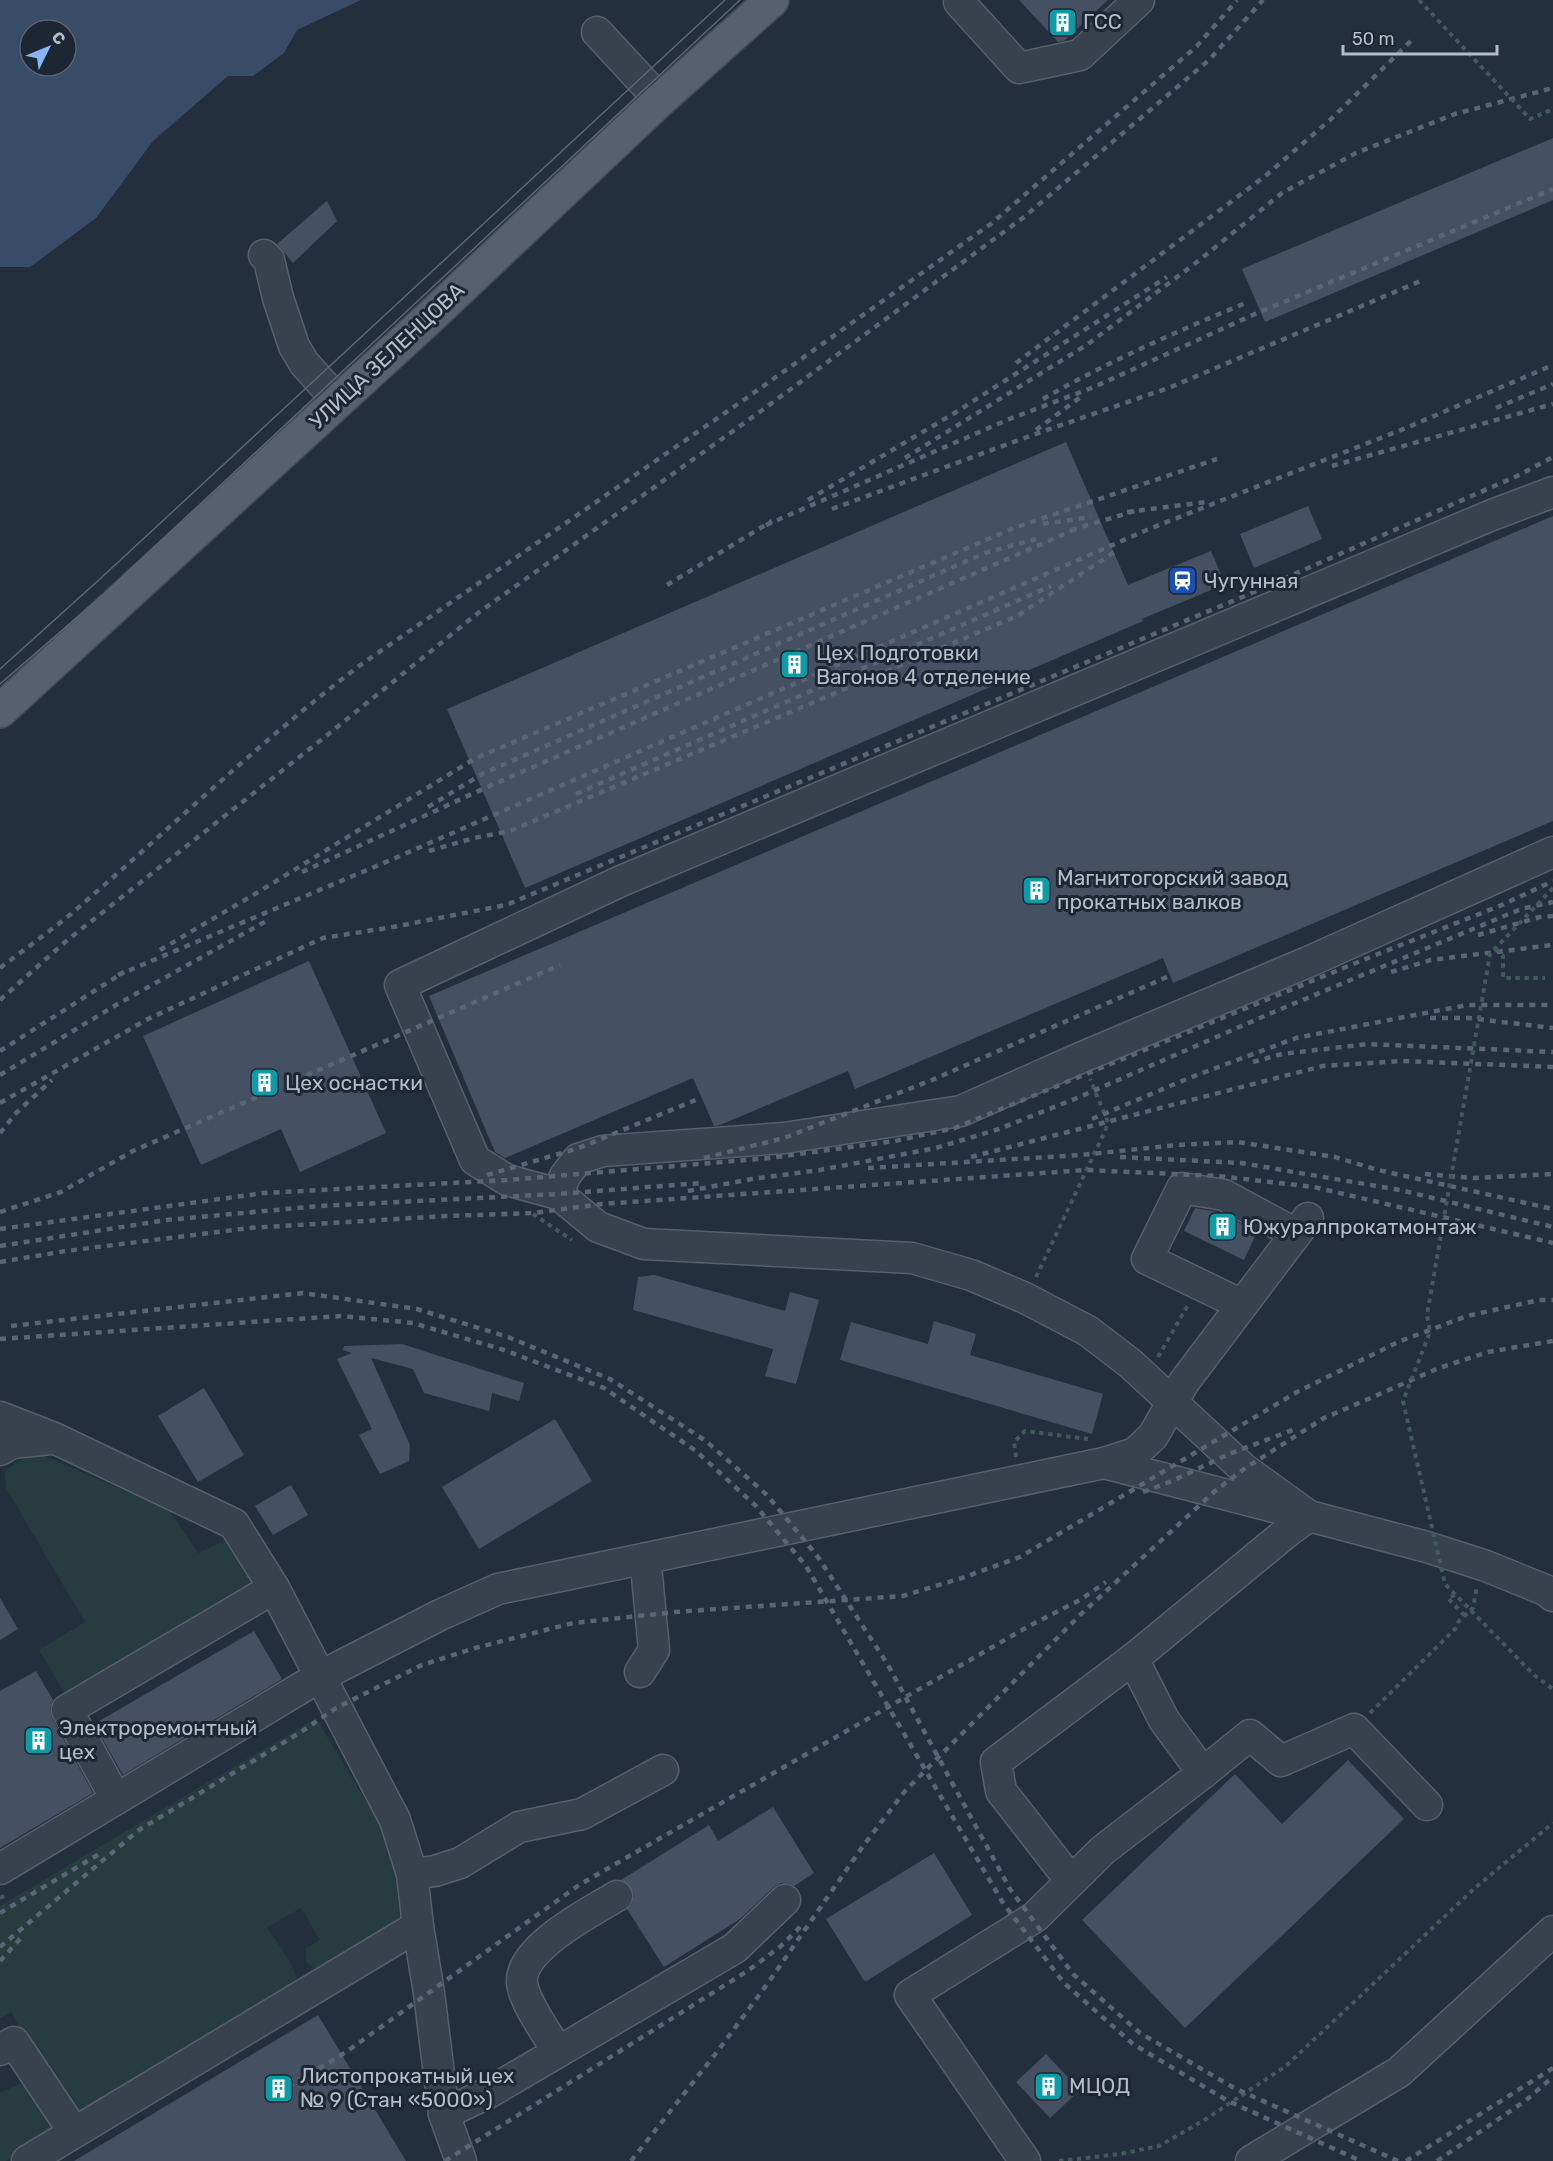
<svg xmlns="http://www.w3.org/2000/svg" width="1553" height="2161" viewBox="0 0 1553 2161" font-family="Rubik,sans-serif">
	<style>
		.green { fill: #263c3f }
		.water { fill: #394c67; fill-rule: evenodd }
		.building { fill: #455162 }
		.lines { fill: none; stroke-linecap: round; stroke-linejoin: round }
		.minor-casing { stroke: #565f6c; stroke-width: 33 }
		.major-casing { stroke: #414a57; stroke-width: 36 }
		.path { stroke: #44595c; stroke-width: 4; stroke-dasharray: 4.5 4.5; stroke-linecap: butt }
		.minor { stroke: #38414e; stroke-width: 30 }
		.major { stroke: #56606e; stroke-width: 33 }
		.tram { stroke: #5a6575; stroke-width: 1.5 }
		.rail { stroke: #5a6575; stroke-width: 4.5; stroke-dasharray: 6 6; stroke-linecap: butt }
		.path-bridge { stroke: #44595c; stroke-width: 4; stroke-dasharray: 4.5 4.5; stroke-linecap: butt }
		.labels { text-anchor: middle; stroke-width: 6; stroke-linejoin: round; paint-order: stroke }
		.poi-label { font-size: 21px; fill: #b4bcc9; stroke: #1d2633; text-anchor: start }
		.street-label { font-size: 21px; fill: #b4bcc9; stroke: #1d2633 }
	</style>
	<rect width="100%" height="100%" fill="#242f3e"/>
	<g class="green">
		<path d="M42 1455 168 1509 198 1553 224 1541H234L256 1583 67 1697 39 1650 85 1622 6 1488 5 1472C17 1460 25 1456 42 1455Z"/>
		<path d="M316 1718 384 1831C391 1850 403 1897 399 1916 398 1920 394 1925 392 1928L318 1971 306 1962V1948L320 1940 301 1908 267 1927 289 1960 297 1978 294 1989 86 2111H77L61 2098 11 2012 0 2018V1906Z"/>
		<path d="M24 2082 52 2117 49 2135 6 2161H0V2093Z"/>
	</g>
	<path class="water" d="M0 0H361L297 30 284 53 253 76H228L153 141 96 218 30 267H0ZM30 30H66V66H30Z"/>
	<g class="building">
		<path d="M1019 0H1108L1064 41 1058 42Z"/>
		<path d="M1553 138V200L1265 322 1242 269Z"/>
		<path d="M327 201 337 221 293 263 277 244Z"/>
		<path d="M1066 442 1128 585 1211 551 1225 584 1142 619 1143 621 525 888 447 709Z"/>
		<path d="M1308 506 1322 539 1254 568 1240 534Z"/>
		<path d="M1553 516V821L1173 983 1163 958 855 1089 848 1071 720 1125 714 1126 693 1078 505 1158 495 1152 429 996Z"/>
		<path d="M309 961 386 1133 300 1172 281 1129 201 1165 143 1036Z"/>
		<path d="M1195 1208 1218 1212 1257 1232 1244 1260 1184 1231Z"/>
		<path d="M654 1275 785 1311 790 1292 819 1300 796 1384 765 1376 773 1349 633 1310 638 1277Z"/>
		<path d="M934 1321 976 1334 970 1355 1103 1394 1092 1434 840 1360 851 1322 928 1344Z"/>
		<path d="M402 1344 524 1383 519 1401 492 1393 489 1411 424 1393 413 1369 371 1358 410 1445 409 1461 380 1474 359 1435 372 1429 337 1359 352 1353 343 1350 344 1346Z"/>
		<path d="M204 1388 244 1455 198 1482 158 1416Z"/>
		<path d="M555 1419 592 1481 479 1549 442 1487Z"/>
		<path d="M291 1485 308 1515 273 1535 255 1506Z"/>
		<path d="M0 1598 18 1629 0 1640Z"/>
		<path d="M254 1631 282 1679 123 1775 94 1724Z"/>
		<path d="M36 1671 53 1700 50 1709 52 1718 93 1793 0 1848V1691Z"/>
		<path d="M1348 1760 1404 1819 1185 2028 1082 1920 1235 1774 1282 1824Z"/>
		<path d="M773 1807 814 1873 794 1886 781 1883 774 1887 740 1919 664 1967 627 1909 632 1904 634 1895 631 1887 621 1880 709 1825 718 1841Z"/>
		<path d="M934 1853 972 1915 865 1982 826 1919Z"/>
		<path d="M318 2015 406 2161H74Z"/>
		<path d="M1046 2054 1080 2090 1050 2118 1016 2082Z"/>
	</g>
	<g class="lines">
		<defs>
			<g id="minor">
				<path d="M960 0 959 2 1019 68 1080 55 1139 0"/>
				<path d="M597 32 660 100"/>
				<path d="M264 255 269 260 278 298 294 346 304 363 338 401"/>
				<path d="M1553 852 1308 962 1080 1058 961 1111 784 1138 603 1151 578 1159 565 1176 558 1194 598 1227 644 1244 912 1258 971 1275 1025 1298 1088 1331 1131 1364 1244 1469 1309 1516 1427 1547 1486 1566 1545 1590 1553 1596"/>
				<path d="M558 1194 507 1180 475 1160 400 985 621 881 1492 515 1553 492"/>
				<path d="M1242 1305 1147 1259 1182 1188 1224 1195 1296 1234"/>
				<path d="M0 1417 54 1438 234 1524 274 1588 395 1820 412 1874 418 1926"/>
				<path d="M0 1450 12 1443 51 1439"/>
				<path d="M1104 1463 1135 1453 1153 1436 1184 1382 1308 1218"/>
				<path d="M1133 1659 1164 1720 1203 1773 1250 1735 1281 1761 1354 1729 1427 1805"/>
				<path d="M640 1672 654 1650 647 1576 643 1559"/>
				<path d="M116 1799 67 1710 274 1588"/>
				<path d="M0 1869 319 1677 440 1615 498 1589 1104 1463 1293 1512"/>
				<path d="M412 1874 435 1871 460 1863 519 1827 582 1814 663 1770"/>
				<path d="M1071 1881 1001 1791 996 1762 1133 1659 1287 1532 1309 1516"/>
				<path d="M0 2050 14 2042 74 2132"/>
				<path d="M558 2052C548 2035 524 2002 522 1983 519 1948 591 1912 617 1896"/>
				<path d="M444 2114 490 2092 735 1948 785 1900"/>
				<path d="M27 2161 418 1926 429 1993 444 2114 461 2161"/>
				<path d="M1025 2161 910 1995 1035 1917 1103 1850 1203 1773"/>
				<path d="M1251 2161 1399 2072 1553 1931"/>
			</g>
			<path id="major" d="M0 711 427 320 660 100 772 0"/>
		</defs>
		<use href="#minor" class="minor-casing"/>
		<use href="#major" class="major-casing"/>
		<g class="path">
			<path d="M533 1214 572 1240"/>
			<path d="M1036 1277 1105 1131 1108 1122 1090 1079"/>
			<path d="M1158 1357 1188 1305"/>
			<path d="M1016 1457 1014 1442 1025 1431 1088 1439"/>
			<path d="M1455 1595 1448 1598 1465 1616"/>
			<path d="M1370 1713 1455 1629 1458 1622 1473 1608 1477 1586"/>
			<path d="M0 1898 8 1894"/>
			<path d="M1059 2161 1120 2154 1159 2146 1206 2119 1286 2066 1476 1887 1553 1823"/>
		</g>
		<use href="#minor" class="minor"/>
		<use href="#major" class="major"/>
		<g class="tram">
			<path d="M0 669 101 578 725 0"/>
			<path d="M0 684 104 594 740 0"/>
		</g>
		<g class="rail">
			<path d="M1016 363 1264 177 1330 120 1414 38"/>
			<path d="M1043 399C1109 361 1178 331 1248 302"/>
			<path d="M1496 408 1553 384"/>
			<path d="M1036 430 1082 396"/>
			<path d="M905 458 1088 344 1197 262 1282 193 1356 153 1455 114 1553 88"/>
			<path d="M1332 466 1553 404"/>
			<path d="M808 500 953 414 1167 277"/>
			<path d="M832 509 1027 437 1171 387 1423 280"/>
			<path d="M1127 512 1207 502"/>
			<path d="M1043 524 1091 517"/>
			<path d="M766 525 1007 420 1094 387 1255 314 1553 189"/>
			<path d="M1071 530 1135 511"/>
			<path d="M667 585 772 521"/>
			<path d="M576 794 1051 586"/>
			<path d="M428 807 482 774 985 553 1036 539"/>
			<path d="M429 851 474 838 510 831 1017 616 1116 551"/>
			<path d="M302 872 485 788 1078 528"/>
			<path d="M1478 935 1540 917 1553 916"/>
			<path d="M160 950 260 891 474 759 1014 528 1217 459"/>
			<path d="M0 968C29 946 59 925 86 901 177 822 263 739 359 666L748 397 992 223 1197 46 1237 0"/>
			<path d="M1391 972 1431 960 1553 945"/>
			<path d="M118 975 386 862 1149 529 1406 428 1553 365"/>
			<path d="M0 1000 65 942 326 736 478 613 761 411 1024 217 1209 60 1263 0"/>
			<path d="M1430 1018H1469L1553 1028"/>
			<path d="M0 1051 124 972"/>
			<path d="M1253 1062 1282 1054 1368 1044 1553 1052"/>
			<path d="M0 1075 116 1005 270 919"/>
			<path d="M0 1103 148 1019 323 938 393 927 506 905 1240 598 1517 476 1553 457"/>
			<path d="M1092 1119 1189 1078 1296 1038 1467 1005H1553"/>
			<path d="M0 1133 16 1113 52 1080"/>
			<path d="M971 1157 1323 1066 1403 1061 1553 1067"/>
			<path d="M1120 1157 1241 1163 1400 1190 1553 1227"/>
			<path d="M704 1158 784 1138 932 1080 1167 977"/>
			<path d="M868 1168 1081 1155 1177 1145 1238 1142 1335 1157 1378 1170 1553 1209"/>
			<path d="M1425 1174 1474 1178 1553 1174"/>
			<path d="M487 1175 579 1148 698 1099"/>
			<path d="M688 1191 752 1179 820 1170 936 1148 999 1129 1077 1098 1269 1014 1521 909 1553 902"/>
			<path d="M0 1212 61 1192 133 1151 560 965"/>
			<path d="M0 1229 264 1193 507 1180 769 1158 895 1141 955 1128 1363 960 1502 905 1553 881"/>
			<path d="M0 1246 167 1220 319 1206 558 1194 701 1183"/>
			<path d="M0 1262 66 1251 249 1228 446 1216 533 1213 602 1204 1086 1170 1218 1176 1314 1187 1553 1243"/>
			<path d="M11 1326 303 1293 417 1309 508 1337 610 1379 706 1441 767 1495 818 1557 888 1665 1010 1889 1073 1974 1140 2033 1236 2089 1398 2161"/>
			<path d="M0 1339 341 1316 413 1323 504 1350 604 1388 696 1451 755 1505 806 1566 1003 1903 1064 1983 1133 2044 1228 2101 1361 2161"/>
			<path d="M1143 1492 1172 1481 1229 1454 1298 1428"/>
			<path d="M0 1913 101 1853"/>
			<path d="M0 1947 139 1830 301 1732 336 1708 422 1665 475 1648 573 1623 675 1612 903 1596 962 1578 1020 1557 1297 1392 1398 1342 1467 1316 1539 1300H1553"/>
			<path d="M0 1961 22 1937"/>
			<path d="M288 2087 346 2052 579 1885 1029 1626 1080 1600 1106 1582"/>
			<path d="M445 2161 749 1970 781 1946 801 1926"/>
			<path d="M631 2161 717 2052 768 1983 863 1846 905 1791 1080 1615 1215 1491 1244 1469 1324 1418 1366 1400 1439 1368 1488 1352 1553 1341"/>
			<path d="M1406 2161 1553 2068"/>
			<path d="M1437 2161 1525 2101 1553 2077"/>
		</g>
		<g class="path-bridge">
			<path d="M1419 0 1530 119 1553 109"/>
			<path d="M1553 888 1490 954 1427 1315 1430 1332 1403 1401 1445 1584 1534 1675 1553 1689"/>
			<path d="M1495 949 1503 956V978H1545"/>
		</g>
	</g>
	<defs>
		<symbol id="building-square" viewBox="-11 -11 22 22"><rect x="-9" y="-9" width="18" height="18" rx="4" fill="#0f9aa8" stroke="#1d2633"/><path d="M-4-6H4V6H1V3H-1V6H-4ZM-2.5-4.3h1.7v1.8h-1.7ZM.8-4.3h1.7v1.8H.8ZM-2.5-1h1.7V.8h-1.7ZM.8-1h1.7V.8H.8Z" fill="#fff"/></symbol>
		<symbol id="station-square" viewBox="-11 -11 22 22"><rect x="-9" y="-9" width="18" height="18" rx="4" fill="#1a4fb4" stroke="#1d2633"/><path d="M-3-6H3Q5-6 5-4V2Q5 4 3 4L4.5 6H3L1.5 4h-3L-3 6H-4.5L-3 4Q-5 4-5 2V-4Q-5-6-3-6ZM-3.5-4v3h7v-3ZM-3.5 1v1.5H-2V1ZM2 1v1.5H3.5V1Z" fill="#fff"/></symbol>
	</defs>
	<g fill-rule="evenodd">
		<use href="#building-square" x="1046" y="6" width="33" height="33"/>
		<use href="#station-square" x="1166" y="564" width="33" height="33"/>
		<use href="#building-square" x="778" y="648" width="33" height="33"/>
		<use href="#building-square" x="1020" y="874" width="33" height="33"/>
		<use href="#building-square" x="248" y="1066" width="33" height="33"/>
		<use href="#building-square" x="1206" y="1210" width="33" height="33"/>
		<use href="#building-square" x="22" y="1724" width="33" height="33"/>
		<use href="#building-square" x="1032" y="2070" width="33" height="33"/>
		<use href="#building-square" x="262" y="2072" width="33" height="33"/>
	</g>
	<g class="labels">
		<g class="poi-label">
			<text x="1083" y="29">ГСС</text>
			<text x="1204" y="588">Чугунная</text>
			<text x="816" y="660">Цех Подготовки<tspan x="816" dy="24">Вагонов 4 отделение</tspan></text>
			<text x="1057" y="885">Магнитогорский завод<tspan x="1057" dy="24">прокатных валков</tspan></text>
			<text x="285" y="1090">Цех оснастки</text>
			<text x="1243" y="1234">Южуралпрокатмонтаж</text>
			<text x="59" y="1735">Электроремонтный<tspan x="59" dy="24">цех</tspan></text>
			<text x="300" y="2083">Листопрокатный цех<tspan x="300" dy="24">№ 9 (Стан «5000»)</tspan></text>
			<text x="1069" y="2093">МЦОД</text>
		</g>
		<g class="street-label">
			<text transform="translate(387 356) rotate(-43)" y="7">УЛИЦА ЗЕЛЕНЦОВА</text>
		</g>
	</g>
	<g transform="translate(48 48) rotate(47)"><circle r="28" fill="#1d2633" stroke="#59626f" stroke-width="1.5"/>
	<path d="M0-4.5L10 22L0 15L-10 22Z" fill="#8ab4f8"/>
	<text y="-9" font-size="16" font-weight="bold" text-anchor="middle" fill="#b4bcc9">С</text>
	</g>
	<path d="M1343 45v9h154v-9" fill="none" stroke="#b4bcc9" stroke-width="3"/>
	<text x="1352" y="45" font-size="18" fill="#b4bcc9" stroke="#1d2633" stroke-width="4.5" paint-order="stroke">50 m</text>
</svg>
